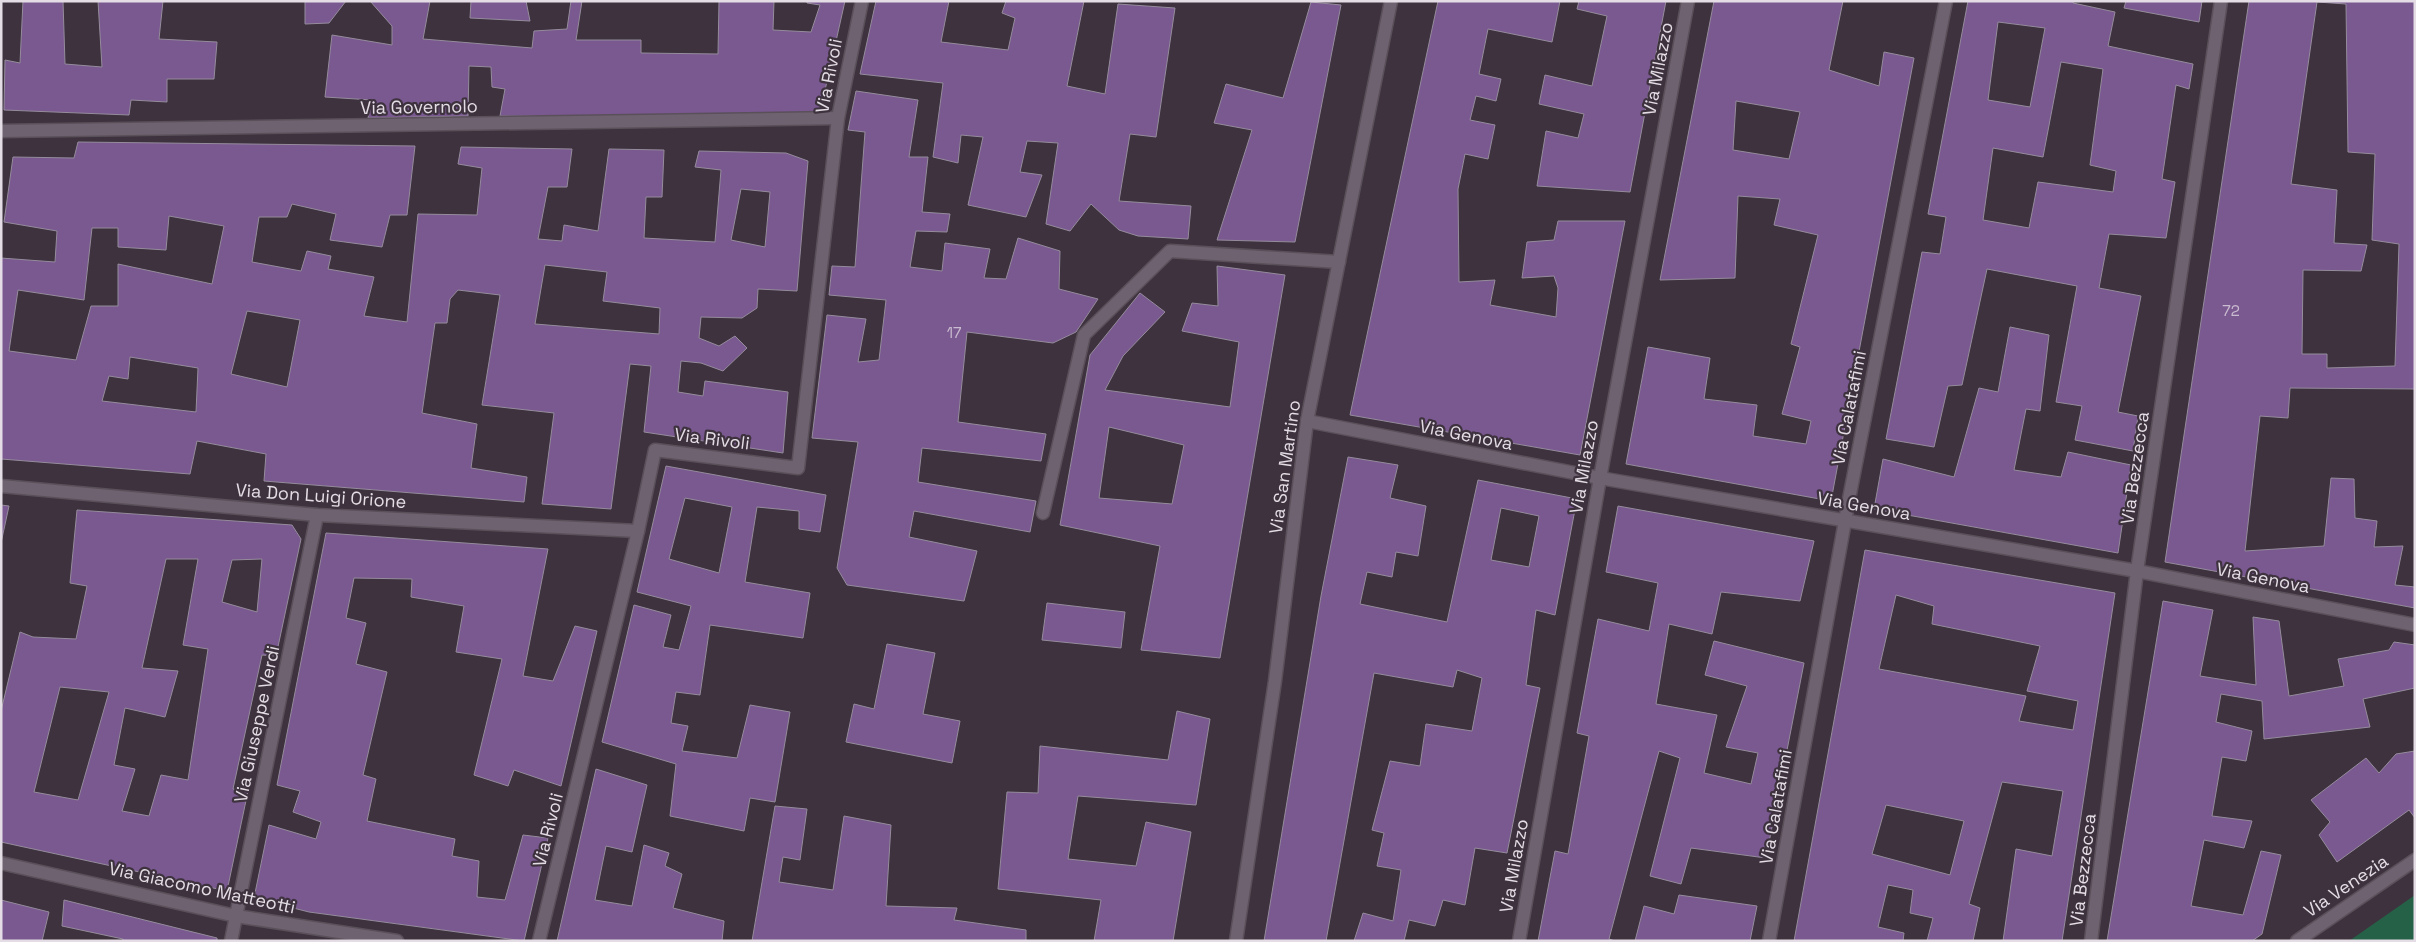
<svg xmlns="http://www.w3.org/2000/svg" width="2416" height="942" viewBox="0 0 2416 942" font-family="'Space Grotesk',sans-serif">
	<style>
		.green { fill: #256146 }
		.building { fill: #7a5890; stroke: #958c9c; fill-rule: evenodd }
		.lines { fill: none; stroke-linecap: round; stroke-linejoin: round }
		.minor-casing { stroke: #5a505a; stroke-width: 15 }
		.minor { stroke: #6f6270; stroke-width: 12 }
		.labels { text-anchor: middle; stroke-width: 4.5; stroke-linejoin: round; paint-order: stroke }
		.number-label { font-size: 15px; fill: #cabcd0 }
		.street-label { font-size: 18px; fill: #e4dde5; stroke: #3d323e }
	</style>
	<rect width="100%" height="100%" fill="#3d323e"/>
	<path class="green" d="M2415 895V941H2349Z"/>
	<g class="building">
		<path d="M23 1H63L65 64 102 67 98 1H163L159 39 217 42 214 79H167V102L131 100 129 115 4 110 5 60 20 63Z"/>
		<path d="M305 1H346L329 23 305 24Z"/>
		<path d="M370 1H430L423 39 532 48 534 31 567 29 571 1H582L576 40H641V53L718 54 719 1H774L773 30 811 32 820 5 807 3V1H845L819 117 500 116 505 89 492 87 491 67 469 66 468 116 368 118 372 100 325 97 332 35 392 45V26Z"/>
		<path d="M471 1H526L530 21 470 18Z"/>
		<path d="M876 1H949L941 42 1008 50 1015 18 1002 13 1006 1H1084L1067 86 1105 94 1118 4 1175 8 1156 137 1130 134 1119 201 1191 206 1188 239 1138 236 1119 230 1091 204 1070 231 1046 224 1058 143 1027 141 1020 172 1042 175 1026 217 968 205 983 137 961 135 958 163 933 157 943 83 860 74Z"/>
		<path d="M1438 1H1560L1552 42 1488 29 1479 74 1501 79 1496 101 1476 96 1470 120 1495 125 1488 159 1465 154 1458 189 1459 282 1495 280 1490 305 1556 317 1558 288 1554 276 1522 278 1527 242 1554 240 1558 221H1625L1580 455 1350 415Z"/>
		<path d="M1579 1H1666L1630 192 1537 186 1546 131 1578 138 1584 114 1539 104 1545 75 1592 86 1607 16 1577 9Z"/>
		<path d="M1714 1H1843L1829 70 1879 86 1884 52 1914 58 1831 501 1626 464 1648 347 1710 358 1704 399 1757 405 1753 436 1806 444 1811 421 1782 414 1800 347 1791 344 1818 235 1774 225 1780 199 1738 196 1735 278 1660 280ZM1736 101 1800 112 1789 159 1733 150Z"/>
		<path d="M1968 1H2073V3L2115 12 2108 46 2193 64 2189 89 2176 85 2162 179 2175 182 2166 238 2109 234 2099 288 2141 296 2118 412 2138 416 2133 451 2075 440 2082 406 2056 402 2077 286 1987 269 1962 385 1948 386 1934 447 1886 439 1922 252 1940 254 1946 217 1928 214ZM1998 22 2045 28 2030 107 1988 100ZM2061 62 2103 69 2090 165 2116 171 2113 192 2038 182 2029 228 1983 220 1993 148 2043 157Z"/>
		<path d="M2126 1H2202L2199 22 2124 8Z"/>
		<path d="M2249 1H2415V389L2290 388 2288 418 2260 416 2245 551 2324 546 2331 478 2354 479 2355 518 2377 521 2374 547 2403 546 2395 585 2415 587V608L2165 562ZM2317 2 2346 4 2348 152 2375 154 2372 240 2399 244 2395 366 2327 368V354H2302L2303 270 2361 271 2367 245 2334 243 2337 190 2291 184Z"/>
		<path d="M1311 2 1341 5 1295 242 1217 240 1252 130 1214 123 1226 84 1283 98Z"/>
		<path d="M856 91 918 100 909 157H928L922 212 950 214 947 232 916 231 910 267 942 271 945 243 990 249 984 278 1006 279 1018 238 1060 251 1059 289 1098 299 1076 332 1053 343 967 332 958 422 1046 434 1041 461 922 448 918 482 1036 501 1030 532 914 511 909 537 977 551 964 601 847 585 837 568 858 442 812 438 827 315 866 319 858 362 879 360 886 300 829 295 832 266 855 267 865 132 848 130Z"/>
		<path d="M78 142 415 146 407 215H390L382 247 330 240 336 214 292 204 287 217H259L252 262 301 271 307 251 331 256 328 269 374 277 364 316 407 322 418 214 477 215 482 168 458 164 461 147 572 149 567 187H548L538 239 562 241 564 225 598 231 609 149 664 150 662 197H646L644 238 715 242 721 170 695 167 699 151 786 153 808 161 797 291 758 289 757 308 742 318 701 317 699 338 719 346 735 336 747 348 723 371 701 363 681 361 678 392 703 396 705 381 788 392 783 453 644 432 651 366 630 364 611 509 542 504 554 413 482 405 500 295 458 290 450 299 447 323H435L422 413 477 424 471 468 527 477 524 502 264 481 266 454 197 441 190 474 1 459V258L55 262 57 231 4 222 13 157 74 158ZM741 189 770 192 765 247 731 240ZM169 216 224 226 212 284 118 264V306H91L76 360 9 351 18 290 84 300 92 228H118V247L166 250ZM545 265 607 272 603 301 660 308 659 334 535 324ZM247 311 300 320 287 387 231 374ZM130 357 198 368 196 412 102 401 109 376 128 379Z"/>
		<path d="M1217 266 1285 275 1220 658 1141 650 1160 546 1060 525 1090 355 1140 293 1165 312 1123 356 1105 390 1230 407 1239 342 1182 331 1192 303 1218 306ZM1109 427 1184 445 1172 504 1099 498Z"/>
		<path d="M2010 327 2049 335 2040 411 2026 409 2014 470 2061 477 2068 452 2131 465 2118 553 1874 509 1883 459 1954 477 1979 388 1998 392Z"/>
		<path d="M1348 457 1398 465 1390 498 1426 506 1418 556 1396 552 1392 577 1367 572 1360 604 1447 622 1478 480 1577 499 1555 615 1536 610 1526 685 1540 688 1507 853 1475 848 1465 905 1443 900 1435 926 1409 920 1404 941H1354L1363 913 1393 921 1401 870 1377 866 1384 833 1372 830 1390 761 1420 766 1426 724 1472 731 1482 678 1457 670 1453 687 1374 673 1326 941H1264L1321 596ZM1501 508 1539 516 1529 567 1491 560Z"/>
		<path d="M666 466 826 495 820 532 799 529V511L757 507 745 582 810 593 803 638 710 625 700 695 676 692 671 723 688 726 682 751 737 758 750 705 790 712 775 802 750 798 744 831 670 816 676 764 602 742 634 605 671 615 663 647 679 650 691 606 637 592ZM685 498 732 507 719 573 669 559Z"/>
		<path d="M1 505 9 506 1 543Z"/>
		<path d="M1618 506 1814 541 1800 601 1721 592 1712 634 1669 624 1656 704 1717 715 1704 773 1751 784 1758 753 1726 747 1747 686 1705 675 1714 641 1804 663 1766 858 1691 848 1681 884 1650 876 1680 758 1659 751 1609 939 1615 941H1538L1555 851 1568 854 1589 736 1577 733 1598 619 1649 631 1658 583 1606 572Z"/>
		<path d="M77 510 292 525 301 539 276 656 262 655 233 789 248 791 227 891 1 842V711L20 632 33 637 76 639 87 586 70 583ZM166 559H198L183 645 208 649 188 780 161 775 149 816 122 811 135 769 114 765 125 708 165 717 178 671 142 668ZM262 559 257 612 222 602 232 560ZM60 687 109 692 78 800 34 792Z"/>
		<path d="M326 533 548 549 523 676 553 681 575 626 597 631 561 786 514 770 508 786 474 775 502 659 456 652 464 606 411 597 412 579 354 578 346 618 366 623 356 664 387 672 363 775 376 779 367 821 455 839 452 856 479 861 477 897 505 900 523 835 548 838 524 941 309 912 254 898 269 825 316 839 321 822 293 812 300 791 277 785Z"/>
		<path d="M1865 550 2115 593 2062 941H2003L2016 849 2052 856 2063 791 2002 782 1969 904 1980 908 1973 941H1927L1933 918 1910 913 1913 890 1888 885 1878 927 1904 933 1903 941H1794ZM1896 595 1934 606 1932 624 2040 646 2027 691 2078 701 2073 730 2019 721 2026 696 1879 669ZM1886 805 1964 821 1950 875 1872 854Z"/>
		<path d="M2163 601 2213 610 2200 676 2256 685 2253 617 2279 621 2289 696 2344 686 2338 659 2389 650 2394 642 2415 645V688L2363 699 2370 727 2264 739 2262 701 2221 694 2216 722 2252 731 2246 761 2222 757 2212 816 2252 821 2244 848 2204 840 2191 906 2243 915 2261 851 2281 855 2262 934 2252 941H2107Z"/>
		<path d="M1047 603 1125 612 1121 648 1042 640Z"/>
		<path d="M887 644 935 653 923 714 960 721 952 763 846 742 854 704 874 709Z"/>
		<path d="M1177 711 1210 719 1196 805 1078 796 1068 859 1136 866 1146 822 1191 832 1173 941H1094L1101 900 998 889 1007 792 1038 793 1040 746 1168 760Z"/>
		<path d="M2415 751V818L2409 810 2337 862 2319 835 2330 822 2311 800 2366 758 2379 773 2396 754Z"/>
		<path d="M596 769 647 785 632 852 606 846 595 900 632 906 644 845 669 853 665 866 682 874 673 908 724 921 722 941H557Z"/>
		<path d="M775 806 807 809 800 860 783 857 779 882 833 890 844 816 891 825 886 906 957 908 954 920 1026 930V941H752Z"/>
		<path d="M1679 895 1757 906 1750 941H1635L1644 906 1674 914Z"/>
		<path d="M1 900 49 912 42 941H1Z"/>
		<path d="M64 900 217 938V941H123V939L62 926Z"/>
	</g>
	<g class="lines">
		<defs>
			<g id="minor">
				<path d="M1 131 838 118"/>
				<path d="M1307 421 1600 478 2137 571 2415 625"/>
				<path d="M1 486 317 515 638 531"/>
				<path d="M1043 513 1084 335 1170 251 1339 262"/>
				<path d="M1 863 236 916 397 941"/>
				<path d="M231 941 317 515"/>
				<path d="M539 941 638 531 655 450 798 468 838 118 862 1"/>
				<path d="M1236 941 1275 681 1307 421 1391 1"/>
				<path d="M1519 941 1600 478 1688 1"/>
				<path d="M1769 941 1849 499 1946 1"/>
				<path d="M2091 941 2137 571 2221 1"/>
				<path d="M2297 941 2415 860"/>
			</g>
		</defs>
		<use href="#minor" class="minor-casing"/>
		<use href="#minor" class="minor"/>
	</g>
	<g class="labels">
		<g class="number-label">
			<text x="2231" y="316">72</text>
			<text x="954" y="338">17</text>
		</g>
		<g class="street-label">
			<text transform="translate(1658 69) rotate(-79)" y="6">Via Milazzo</text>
			<text transform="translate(829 76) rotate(-79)" y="6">Via Rivoli</text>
			<text transform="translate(419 107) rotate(-1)" y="6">Via Governolo</text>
			<text transform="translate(1849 408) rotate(-79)" y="6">Via Calatafimi</text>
			<text transform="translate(1466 435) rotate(11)" y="6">Via Genova</text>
			<text transform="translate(712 439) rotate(7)" y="6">Via Rivoli</text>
			<text transform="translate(1285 467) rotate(-82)" y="6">Via San Martino</text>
			<text transform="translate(1584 467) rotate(-80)" y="6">Via Milazzo</text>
			<text transform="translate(2135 468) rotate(-82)" y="6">Via Bezzecca</text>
			<text transform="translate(321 496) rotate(4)" y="6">Via Don Luigi Orione</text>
			<text transform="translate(1864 506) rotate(10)" y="6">Via Genova</text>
			<text transform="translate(2263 578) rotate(11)" y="6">Via Genova</text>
			<text transform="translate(257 724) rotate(-78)" y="6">Via Giuseppe Verdi</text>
			<text transform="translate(1776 807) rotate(-80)" y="6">Via Calatafimi</text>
			<text transform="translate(548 830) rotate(-76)" y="6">Via Rivoli</text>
			<text transform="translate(1514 866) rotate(-80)" y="6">Via Milazzo</text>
			<text transform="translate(2083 870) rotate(-83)" y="6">Via Bezzecca</text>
			<text transform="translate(2346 886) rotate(-34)" y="6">Via Venezia</text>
			<text transform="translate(202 888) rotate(12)" y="6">Via Giacomo Matteotti</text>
		</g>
	</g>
	<rect width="2416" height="942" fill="none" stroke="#e4dde5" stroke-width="5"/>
</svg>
